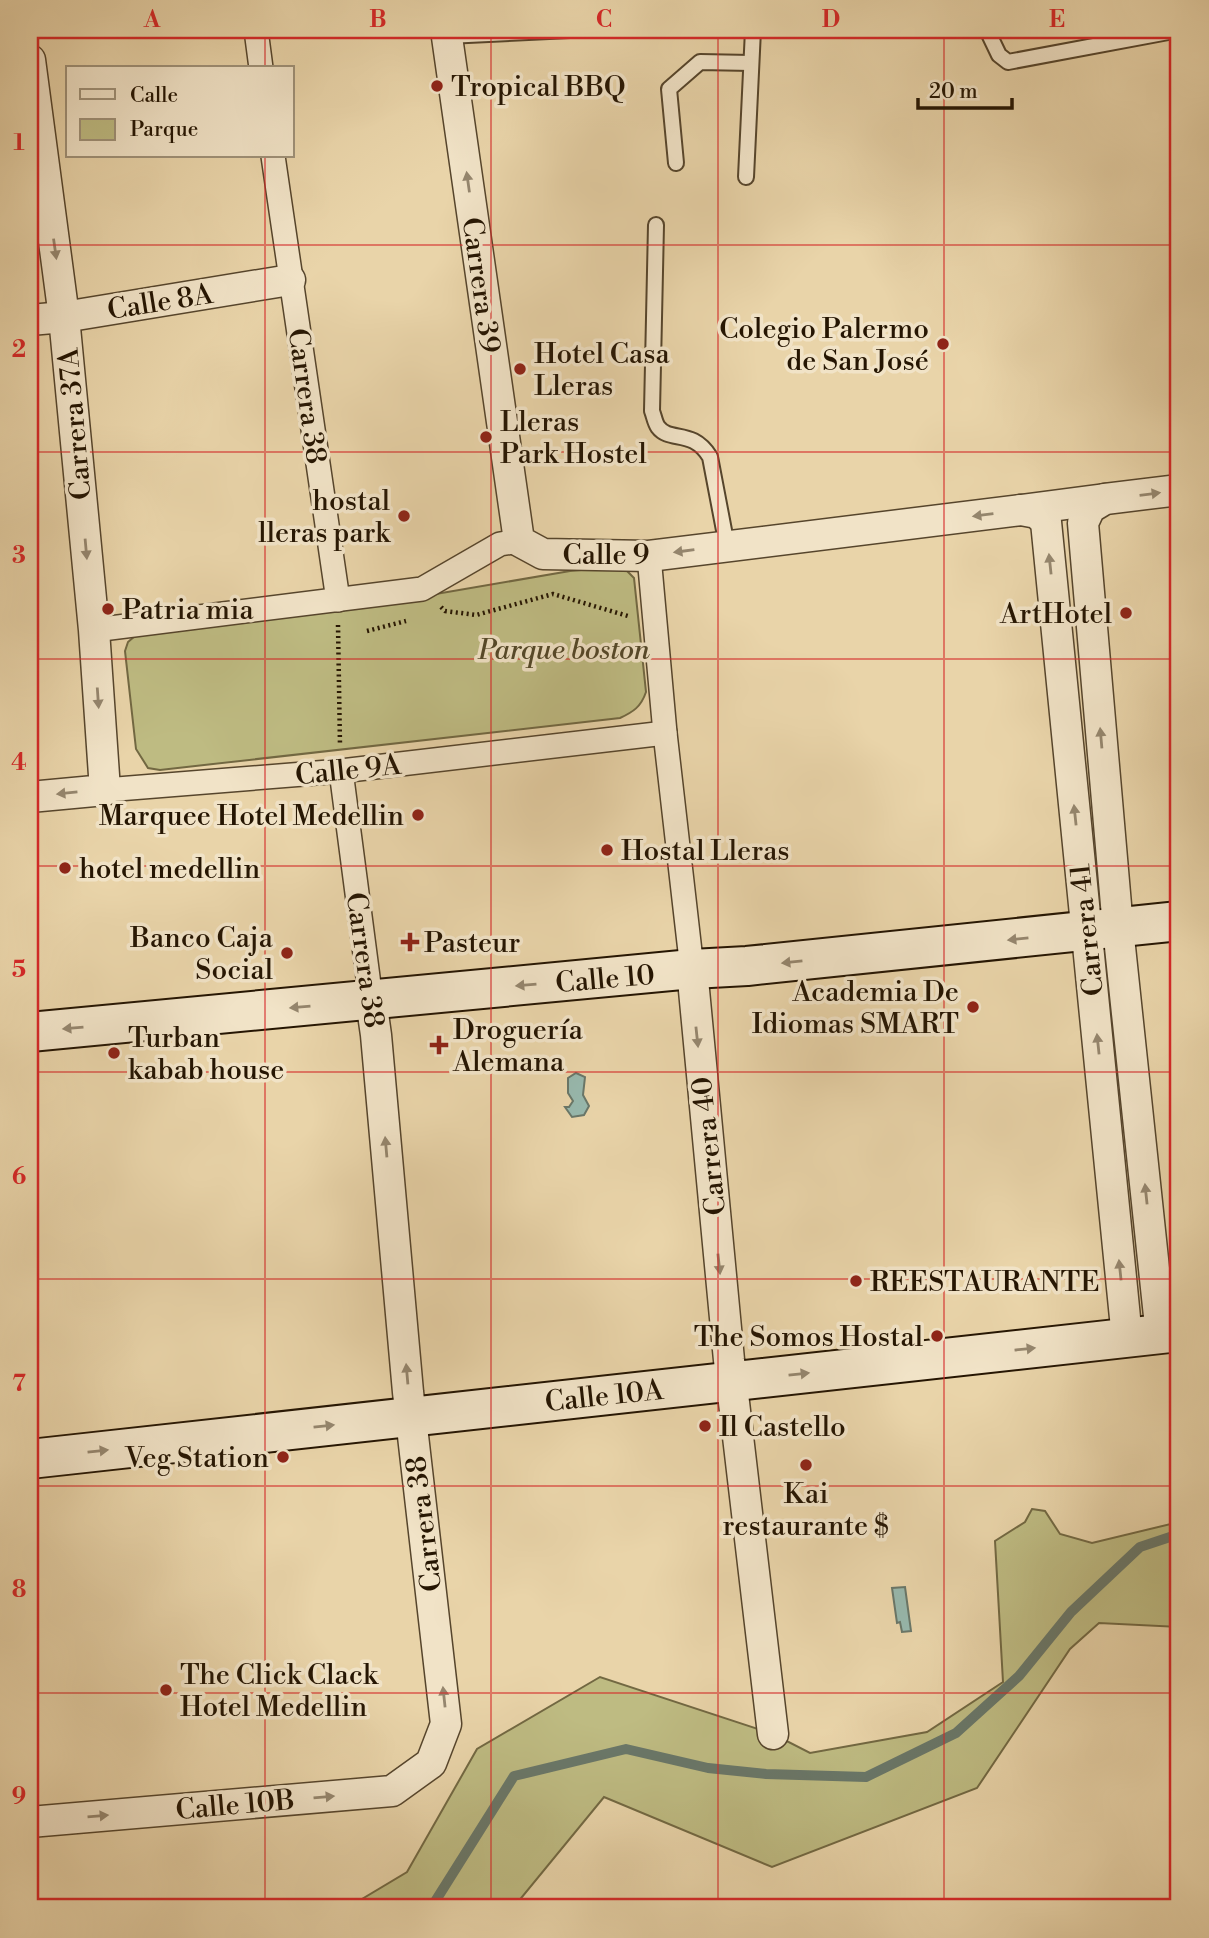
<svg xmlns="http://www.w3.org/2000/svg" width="1209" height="1938" viewBox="0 0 1209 1938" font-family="'Libre Bodoni',serif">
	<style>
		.green { fill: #bebb82; stroke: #726842; stroke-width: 2 }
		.water { fill: #97b8ad; stroke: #697769; stroke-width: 2 }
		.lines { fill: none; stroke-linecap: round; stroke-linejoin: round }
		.stream { stroke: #697769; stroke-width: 10 }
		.service-casing { stroke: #56452c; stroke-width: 18 }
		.pedestrian-casing { stroke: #56452c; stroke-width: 26 }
		.minor-casing { stroke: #56452c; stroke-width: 33 }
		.secondary-casing { stroke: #251502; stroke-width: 42 }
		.path { stroke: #251502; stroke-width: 4.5; stroke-dasharray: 2 3.5; stroke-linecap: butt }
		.service { stroke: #f1e3c7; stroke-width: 14 }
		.pedestrian { stroke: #f1e3c7; stroke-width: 23 }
		.minor { stroke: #f1e3c7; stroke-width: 30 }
		.secondary { stroke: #f1e3c7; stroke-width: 38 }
		.oneway { fill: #95866e }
		.grid { fill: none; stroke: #d62828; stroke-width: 2; stroke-opacity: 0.55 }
		.poi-dot { fill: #8f2418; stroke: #f1e3c7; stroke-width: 2.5 }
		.labels { text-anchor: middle; stroke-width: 7; stroke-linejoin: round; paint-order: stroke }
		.poi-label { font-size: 28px; fill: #251502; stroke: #f1e3c7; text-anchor: start }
		.street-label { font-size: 28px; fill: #251502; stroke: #f1e3c7 }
		.park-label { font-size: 28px; font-style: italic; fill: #534728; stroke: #f1e3c7 }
		.neatline { fill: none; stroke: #d62828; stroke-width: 2.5 }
		.grid-label { font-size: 23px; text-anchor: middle; font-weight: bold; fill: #d62828 }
	</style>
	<rect width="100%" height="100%" fill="#e9d4a9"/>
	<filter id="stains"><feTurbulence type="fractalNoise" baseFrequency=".00286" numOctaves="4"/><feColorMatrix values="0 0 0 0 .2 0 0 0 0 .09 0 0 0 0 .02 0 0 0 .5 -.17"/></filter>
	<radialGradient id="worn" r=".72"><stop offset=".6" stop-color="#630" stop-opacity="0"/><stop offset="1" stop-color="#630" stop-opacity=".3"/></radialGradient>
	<g class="green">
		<path d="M614 567 626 570 634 578 646 692C641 707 633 712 620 718L160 770 148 768 136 749 125 651 128 642 135 636 430 595 570 571Z"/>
		<path d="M1032 1509 1045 1511 1060 1534 1092 1543 1179 1522V1627L1099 1623 1070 1649 977 1788 772 1867 604 1797 513 1908H347L407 1872 477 1749 600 1677 773 1734 810 1753 927 1732 1003 1682 995 1541 1025 1522Z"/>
	</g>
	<g class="water">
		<path d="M576 1073 585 1077 583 1095 589 1106 584 1115 572 1117 565 1107H569L573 1101 568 1093V1078Z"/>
		<path d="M905 1587 911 1631 902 1632 900 1622 897 1623 892 1588Z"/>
	</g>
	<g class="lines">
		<path class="stream" d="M431 1908 514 1776 626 1749 708 1768 766 1774 866 1777 956 1733 1019 1676 1071 1612 1140 1547 1179 1534"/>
		<defs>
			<g id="service">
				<path d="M987 30 999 55 1008 62 1179 30"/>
				<path d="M447 36 570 30"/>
				<path d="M676 163 669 89 700 62 751 63"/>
				<path d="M746 177 753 30"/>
				<path d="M656 225 652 411C654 416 655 423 658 427 670 443 692 428 710 457L727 546"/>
			</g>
			<g id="pedestrian">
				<path d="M256 30 261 68"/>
				<path d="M273 156 338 600"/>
				<path d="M649 556 665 733 692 969"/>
				<path d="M94 630 422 589 500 544 519 541"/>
				<path d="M341 771 371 1000"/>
				<path d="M105 790 341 771 665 733"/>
			</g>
			<g id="minor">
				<path d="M446 30 519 541 543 554 649 556 1021 510 1037 513 1046 522 1127 1338"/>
				<path d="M30 60 64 317 94 630 105 790 30 797"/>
				<path d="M30 320 64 317 290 280"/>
				<path d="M1021 510 1105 499"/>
				<path d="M692 969 729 1360 773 1734"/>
				<path d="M1161 1335 1118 928 1083 523 1090 508 1105 499 1179 490"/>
				<path d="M30 1822 392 1791 431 1763 446 1724 408 1392 376 1035 371 1000"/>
			</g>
			<g id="secondary">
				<path d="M30 1032 692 969 747 966 1179 921"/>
				<path d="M30 1459 1179 1332"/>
			</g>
		</defs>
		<use href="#service" class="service-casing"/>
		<use href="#pedestrian" class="pedestrian-casing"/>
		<use href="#minor" class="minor-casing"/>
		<use href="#secondary" class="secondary-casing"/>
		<g class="path">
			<path d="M441 607 445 611 476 615 553 594 628 616"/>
			<path d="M338 625 340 746"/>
			<path d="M367 631 406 621"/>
		</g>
		<use href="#service" class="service"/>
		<use href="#pedestrian" class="pedestrian"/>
		<use href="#minor" class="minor"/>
		<use href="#secondary" class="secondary"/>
	</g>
	<defs><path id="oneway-solid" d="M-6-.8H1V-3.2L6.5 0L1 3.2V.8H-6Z" transform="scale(1.75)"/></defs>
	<g class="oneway">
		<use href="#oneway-solid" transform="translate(468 182) rotate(-98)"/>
		<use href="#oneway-solid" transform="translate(55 249) rotate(82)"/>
		<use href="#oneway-solid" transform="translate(1150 494) rotate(-7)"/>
		<use href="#oneway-solid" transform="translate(983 515) rotate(173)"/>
		<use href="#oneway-solid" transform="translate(86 549) rotate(85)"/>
		<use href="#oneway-solid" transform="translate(684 551) rotate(172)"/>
		<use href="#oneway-solid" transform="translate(1050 564) rotate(-96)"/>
		<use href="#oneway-solid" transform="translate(98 698) rotate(86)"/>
		<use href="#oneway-solid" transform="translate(1101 738) rotate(-95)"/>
		<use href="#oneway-solid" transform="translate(67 793) rotate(174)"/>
		<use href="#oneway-solid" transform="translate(1075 815) rotate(-96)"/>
		<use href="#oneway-solid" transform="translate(1018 939) rotate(174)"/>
		<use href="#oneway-solid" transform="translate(792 962) rotate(174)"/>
		<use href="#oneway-solid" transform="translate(526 985) rotate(175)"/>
		<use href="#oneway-solid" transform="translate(300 1007) rotate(175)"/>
		<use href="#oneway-solid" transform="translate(73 1028) rotate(175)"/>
		<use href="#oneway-solid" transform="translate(697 1037) rotate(84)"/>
		<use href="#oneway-solid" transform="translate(1098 1044) rotate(-96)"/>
		<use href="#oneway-solid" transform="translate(386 1147) rotate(-95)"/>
		<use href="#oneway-solid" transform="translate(1146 1194) rotate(-96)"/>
		<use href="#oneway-solid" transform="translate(719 1264) rotate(84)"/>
		<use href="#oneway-solid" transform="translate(1120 1270) rotate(-96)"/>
		<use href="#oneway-solid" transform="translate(1025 1349) rotate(-6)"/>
		<use href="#oneway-solid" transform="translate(407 1374) rotate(-95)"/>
		<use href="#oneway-solid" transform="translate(799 1374) rotate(-6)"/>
		<use href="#oneway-solid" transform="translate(324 1426) rotate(-6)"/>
		<use href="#oneway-solid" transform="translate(98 1451) rotate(-6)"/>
		<use href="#oneway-solid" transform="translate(444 1697) rotate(-96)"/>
		<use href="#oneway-solid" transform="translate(324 1797) rotate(-5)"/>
		<use href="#oneway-solid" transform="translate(98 1816) rotate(-5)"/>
	</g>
	<path class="grid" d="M265 30V68M491 30V1908M718 30V1908M944 30V1908M265 156V1908M30 245H1179M30 452H1179M30 659H1179M30 866H1179M30 1072H1179M30 1279H1179M30 1486H1179M30 1693H1179"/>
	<g class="poi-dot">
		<circle cx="437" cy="86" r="7"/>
		<circle cx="943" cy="344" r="7"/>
		<circle cx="520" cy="369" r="7"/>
		<circle cx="486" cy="437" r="7"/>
		<circle cx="404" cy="516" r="7"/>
		<circle cx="108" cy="609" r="7"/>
		<circle cx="1126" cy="613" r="7"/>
		<circle cx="418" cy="815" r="7"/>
		<circle cx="607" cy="850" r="7"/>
		<circle cx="65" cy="868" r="7"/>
		<path d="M406.5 931.5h7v7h7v7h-7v7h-7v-7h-7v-7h7z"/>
		<circle cx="287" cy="953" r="7"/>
		<circle cx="973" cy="1007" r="7"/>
		<path d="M435.5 1034.5h7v7h7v7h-7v7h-7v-7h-7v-7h7z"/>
		<circle cx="114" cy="1053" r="7"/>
		<circle cx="856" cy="1281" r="7"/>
		<circle cx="937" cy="1336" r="7"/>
		<circle cx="705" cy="1426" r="7"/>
		<circle cx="283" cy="1457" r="7"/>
		<circle cx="806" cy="1465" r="7"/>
		<circle cx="166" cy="1690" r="7"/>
	</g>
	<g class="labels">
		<g class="poi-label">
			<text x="451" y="96">Tropical BBQ</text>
			<text x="929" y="338" text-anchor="end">Colegio Palermo<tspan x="929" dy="32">de San José</tspan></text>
			<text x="534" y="363">Hotel Casa<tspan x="534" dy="32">Lleras</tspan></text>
			<text x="500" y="431">Lleras<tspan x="500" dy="32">Park Hostel</tspan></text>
			<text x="390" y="510" text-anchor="end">hostal<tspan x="390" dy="32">lleras park</tspan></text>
			<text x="122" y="619">Patria mia</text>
			<text x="1112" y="623" text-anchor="end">ArtHotel</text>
			<text x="404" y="825" text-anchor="end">Marquee Hotel Medellin</text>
			<text x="621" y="860">Hostal Lleras</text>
			<text x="79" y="878">hotel medellin</text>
			<text x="273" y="947" text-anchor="end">Banco Caja<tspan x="273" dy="32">Social</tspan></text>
			<text x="424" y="952">Pasteur</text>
			<text x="959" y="1001" text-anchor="end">Academia De<tspan x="959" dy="32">Idiomas SMART</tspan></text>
			<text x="453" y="1039">Droguería<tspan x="453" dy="32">Alemana</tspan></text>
			<text x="128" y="1047">Turban<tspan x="128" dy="32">kabab house</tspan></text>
			<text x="870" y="1291">REESTAURANTE</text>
			<text x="923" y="1346" text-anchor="end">The Somos Hostal</text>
			<text x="719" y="1436">Il Castello</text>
			<text x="269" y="1467" text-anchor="end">Veg Station</text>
			<text x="806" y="1503" text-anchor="middle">Kai<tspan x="806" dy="32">restaurante $</tspan></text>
			<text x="180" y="1684">The Click Clack<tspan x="180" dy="32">Hotel Medellin</tspan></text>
		</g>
		<g class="street-label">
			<text transform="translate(482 285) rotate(82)" y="10">Carrera 39</text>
			<text transform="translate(160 301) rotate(-9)" y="10">Calle 8A</text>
			<text transform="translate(308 396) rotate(82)" y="10">Carrera 38</text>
			<text transform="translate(74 424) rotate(-95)" y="10">Carrera 37A</text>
			<text x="606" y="564">Calle 9</text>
			<text transform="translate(348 769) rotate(-6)" y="10">Calle 9A</text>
			<text transform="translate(1086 930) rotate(-96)" y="10">Carrera 41</text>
			<text transform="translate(366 960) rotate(82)" y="10">Carrera 38</text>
			<text transform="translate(605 978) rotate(-5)" y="10">Calle 10</text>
			<text transform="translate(708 1146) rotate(-96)" y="10">Carrera 40</text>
			<text transform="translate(604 1395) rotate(-6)" y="10">Calle 10A</text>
			<text transform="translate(423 1524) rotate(-97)" y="10">Carrera 38</text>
			<text transform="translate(235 1804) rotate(-5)" y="10">Calle 10B</text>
		</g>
		<g class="park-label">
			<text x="564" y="659">Parque boston</text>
		</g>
	</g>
	<rect width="1209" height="1938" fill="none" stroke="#e9d4a9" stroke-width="77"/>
	<rect x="66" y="66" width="228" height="91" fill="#f1e3c7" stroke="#9f9178" stroke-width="2"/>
	<rect x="80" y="89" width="35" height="10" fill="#f1e3c7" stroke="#9f9178" stroke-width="2"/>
	<text x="130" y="102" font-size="21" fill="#251502">Calle</text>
	<rect x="80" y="119" width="35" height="21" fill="#bebb82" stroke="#9f9178" stroke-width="2"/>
	<text x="130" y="136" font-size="21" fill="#251502">Parque</text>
	<path d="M918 98v10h94v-10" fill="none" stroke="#251502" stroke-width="3.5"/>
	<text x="929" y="98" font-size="21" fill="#251502" stroke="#f1e3c7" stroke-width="5" paint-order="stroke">20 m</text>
	<rect x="38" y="38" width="1132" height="1861" class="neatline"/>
	<g class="grid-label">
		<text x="152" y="27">A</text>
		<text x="378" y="27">B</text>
		<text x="604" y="27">C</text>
		<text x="831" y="27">D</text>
		<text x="1057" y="27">E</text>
		<text x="19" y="150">1</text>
		<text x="19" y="357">2</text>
		<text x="19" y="563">3</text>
		<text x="19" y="770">4</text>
		<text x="19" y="977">5</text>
		<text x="19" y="1184">6</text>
		<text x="19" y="1391">7</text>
		<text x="19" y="1597">8</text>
		<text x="19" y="1804">9</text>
	</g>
	<rect width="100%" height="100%" filter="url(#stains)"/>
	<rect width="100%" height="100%" fill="url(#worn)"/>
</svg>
